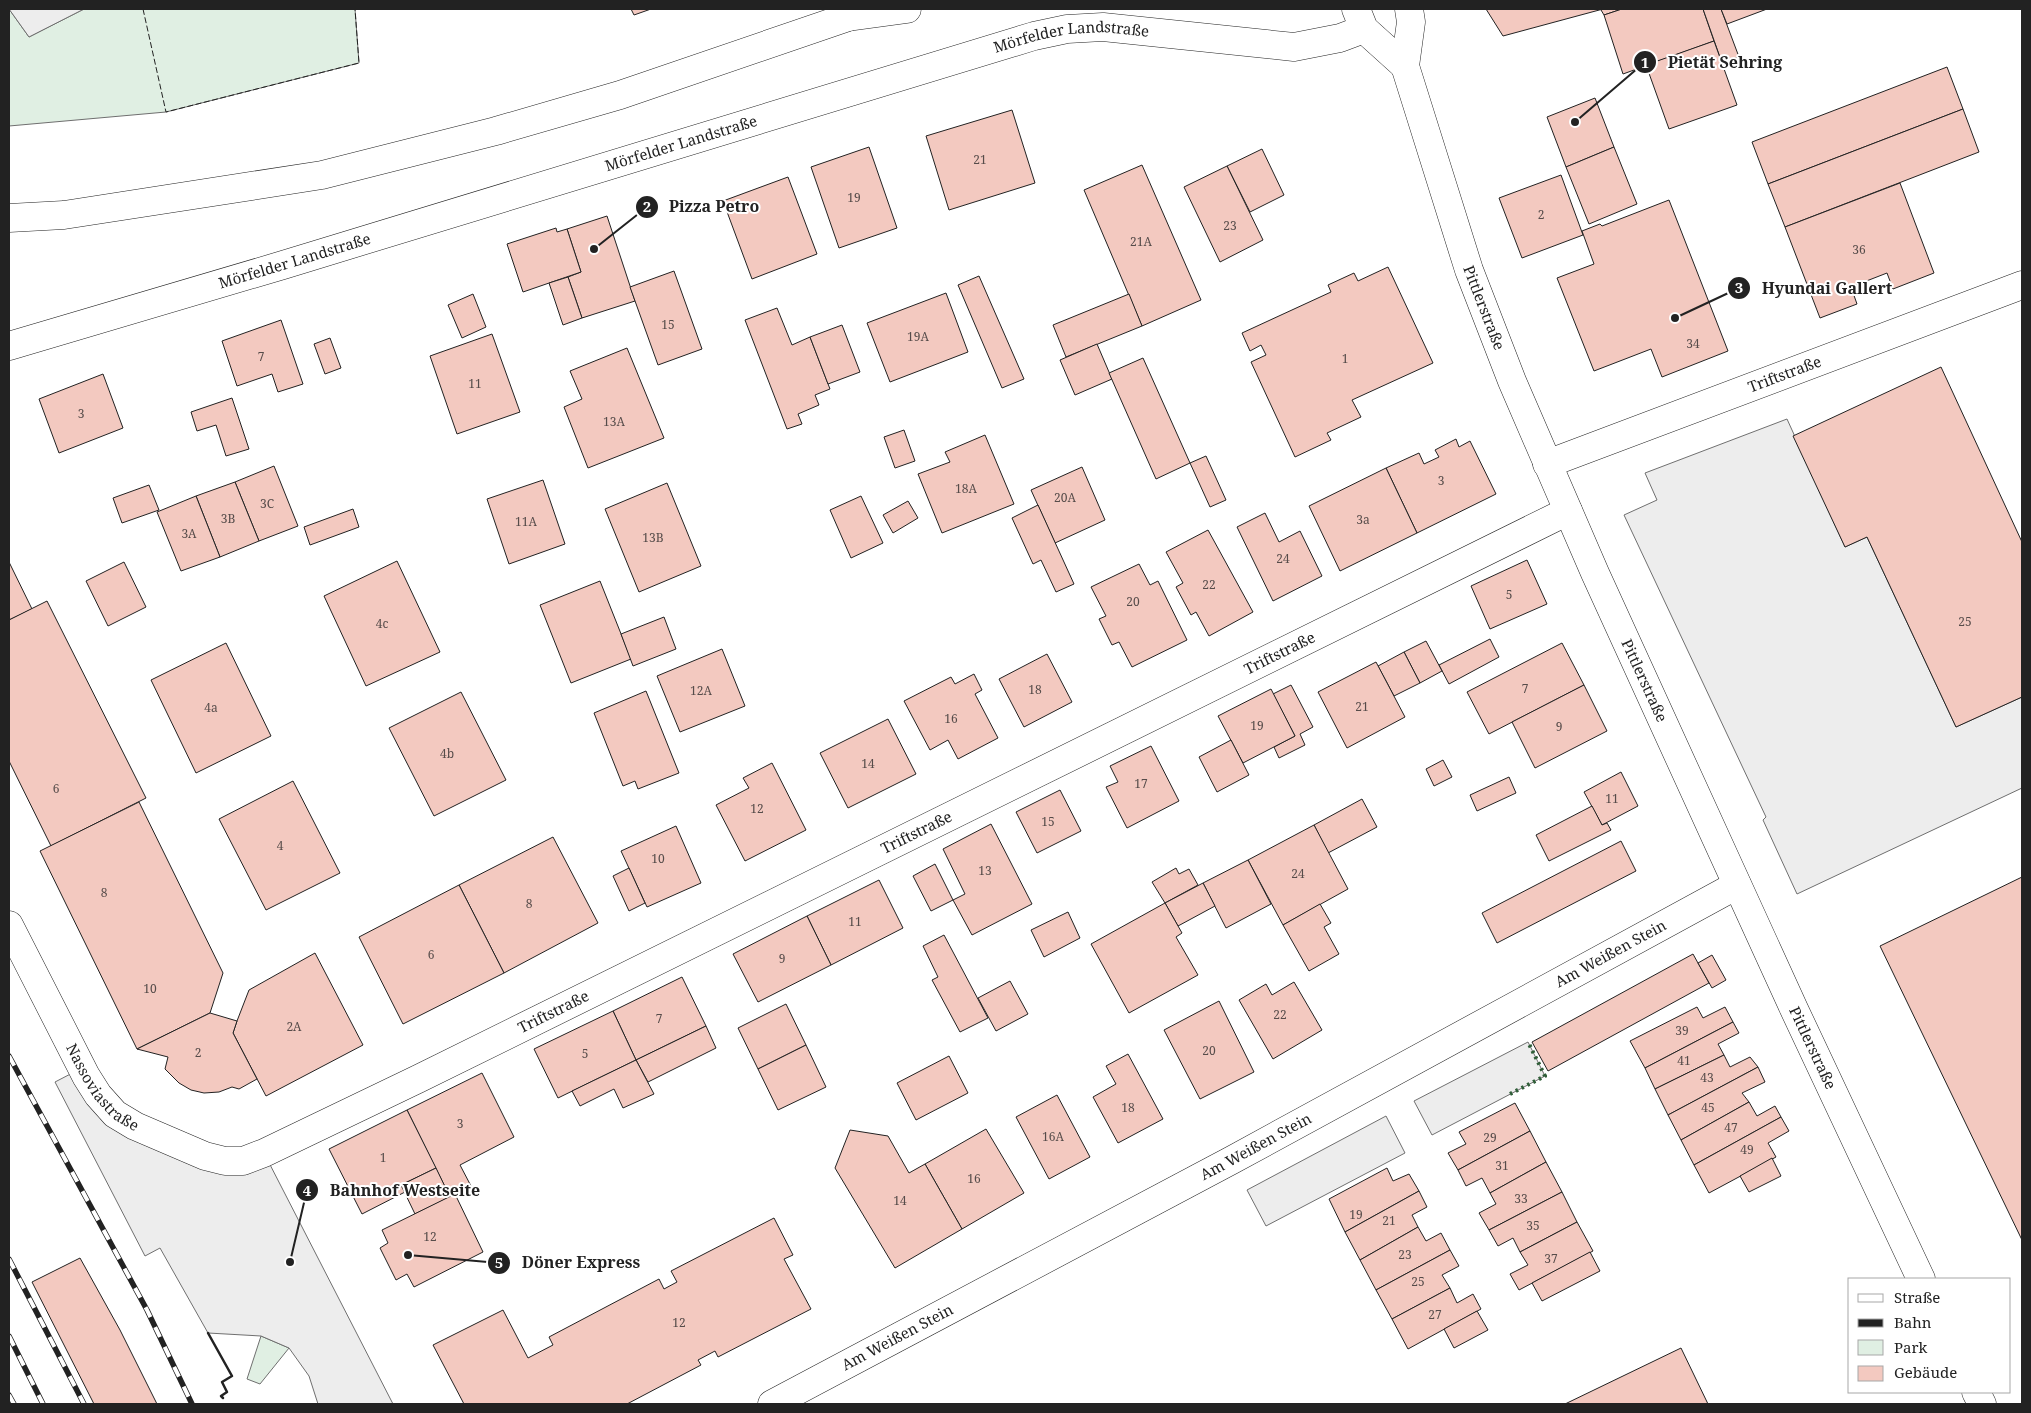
<svg xmlns="http://www.w3.org/2000/svg" width="2031" height="1413" viewBox="0 0 2031 1413" font-family="'Noto Serif',serif">
	<style>
		.green { fill: #e0efe3; stroke: #6f6f6f }
		.parking { fill: #ededed; stroke: #6f6f6f }
		.building { fill: #f3c9c0; stroke: #222 }
		.lines { fill: none; stroke-linecap: round; stroke-linejoin: round }
		.street-casing { stroke: #222; stroke-width: 29 }
		.secondary-casing { stroke: #222; stroke-width: 29 }
		.street { stroke: #fff; stroke-width: 28 }
		.secondary { stroke: #fff; stroke-width: 28 }
		.rail-casing { stroke: #222; stroke-width: 5.5 }
		.rail { stroke: #fff; stroke-width: 4; stroke-dasharray: 11; stroke-linecap: butt }
		.hedge { stroke: #2f5e38; stroke-width: 4; stroke-dasharray: 2.5 4; stroke-linecap: butt }
		.fence { stroke: #222; stroke-width: 1; stroke-dasharray: 6 2.5; stroke-linecap: butt }
		.wall { stroke: #222; stroke-width: 2.5 }
		.labels { text-anchor: middle; stroke-width: 4; stroke-linejoin: round; paint-order: stroke }
		.number-label { font-size: 12px; fill: #564c4a }
		.street-label { font-size: 15px; fill: #222; stroke: #fff }
		.leader { fill: none; stroke: #222; stroke-width: 2 }
		.callout-dot { fill: #222; stroke: #fff; stroke-width: 2 }
		.mark-label { font-size: 15px; text-anchor: middle; font-weight: bold; fill: #fff }
		.callout-label { font-size: 16px; text-anchor: middle; font-weight: bold; fill: #222; stroke: #fff; stroke-width: 4; stroke-linejoin: round; paint-order: stroke }
	</style>
	<rect width="100%" height="100%" fill="#fff"/>
	<g class="green">
		<path d="M9 9 29 37 84 9H355L359 63 166 112 9 126Z"/>
		<path d="M261 1336 289 1348 260 1384 247 1379Z"/>
	</g>
	<g class="parking">
		<path d="M9 9H84L29 37Z"/>
		<path d="M1787 419 1845 547 1867 537 1956 727 2022 697V788L1797 894 1763 820 1766 817 1624 515 1657 500 1645 473Z"/>
		<path d="M1528 1042 1545 1076 1432 1135 1414 1101Z"/>
		<path d="M82 1068 98 1095 205 1156 264 1153 393 1404H318L309 1376 289 1348 261 1336 208 1333 160 1248 145 1256 55 1082Z"/>
		<path d="M1386 1116 1405 1153 1266 1226 1247 1190Z"/>
	</g>
	<g class="building">
		<path d="M631 9H651L634 15Z"/>
		<path d="M1486 9H1603L1503 36Z"/>
		<path d="M1603 9H1622L1604 15 1601 10Z"/>
		<path d="M1622 9H1703L1714 41 1623 74 1604 15Z"/>
		<path d="M1703 9H1721L1739 57 1722 63Z"/>
		<path d="M1721 9H1767L1727 24Z"/>
		<path d="M1714 41 1737 105 1669 129 1646 65Z"/>
		<path d="M1947 67 1963 109 1768 184 1752 142Z"/>
		<path d="M1595 98 1614 147 1566 167 1547 117Z"/>
		<path d="M1963 109 1979 152 1785 227 1768 184Z"/>
		<path d="M1012 110 1035 183 949 210 926 136Z"/>
		<path d="M869 147 897 228 839 248 811 167Z"/>
		<path d="M1614 147 1637 204 1589 224 1566 167Z"/>
		<path d="M1262 149 1284 195 1250 212 1227 166Z"/>
		<path d="M1142 165 1201 300 1142 326 1084 190Z"/>
		<path d="M1227 166 1263 240 1220 262 1184 187Z"/>
		<path d="M1561 175 1583 235 1522 258 1499 198Z"/>
		<path d="M788 177 817 254 752 279 723 201Z"/>
		<path d="M1900 183 1934 273 1893 289 1887 273 1851 287 1857 304 1820 318 1785 227Z"/>
		<path d="M1669 200 1728 351 1662 377 1651 349 1594 371 1557 278 1594 264 1582 231 1600 224 1602 226Z"/>
		<path d="M607 216 635 301 582 318 568 277 581 272 567 229Z"/>
		<path d="M556 228 557 232 567 229 581 272 523 292 507 244Z"/>
		<path d="M1388 267 1433 363 1352 400 1361 417 1327 433 1331 440 1295 457 1251 362 1266 355 1261 345 1250 351 1242 333 1331 292 1328 285 1354 273 1358 281Z"/>
		<path d="M674 271 702 349 658 365 630 287Z"/>
		<path d="M979 276 1024 379 1002 388 958 285Z"/>
		<path d="M568 277 582 318 563 325 549 283Z"/>
		<path d="M946 293 968 352 890 382 867 323Z"/>
		<path d="M473 294 486 327 462 338 448 305Z"/>
		<path d="M1129 294 1142 326 1066 357 1053 325Z"/>
		<path d="M777 308 792 345 810 337 830 389 815 395 819 405 798 414 802 424 787 429 745 320Z"/>
		<path d="M281 320 303 384 278 392 272 374 237 386 222 341Z"/>
		<path d="M842 325 860 372 828 384 810 337Z"/>
		<path d="M492 334 520 412 457 434 430 356Z"/>
		<path d="M330 338 341 368 325 374 314 344Z"/>
		<path d="M1097 344 1112 379 1075 395 1060 360Z"/>
		<path d="M627 348 664 438 588 468 564 407 582 399 570 371Z"/>
		<path d="M1143 358 1190 463 1156 479 1109 373Z"/>
		<path d="M1941 367 2022 542V697L1956 727 1867 537 1845 547 1793 436Z"/>
		<path d="M103 374 123 428 59 453 39 399Z"/>
		<path d="M232 398 249 449 226 456 216 425 197 431 191 412Z"/>
		<path d="M904 430 915 461 895 468 884 437Z"/>
		<path d="M985 435 1014 504 942 533 918 474 950 462 945 452Z"/>
		<path d="M1456 439 1459 447 1470 441 1496 494 1417 533 1386 468 1419 453 1424 464 1439 457 1435 450Z"/>
		<path d="M1206 456 1226 500 1210 507 1190 463Z"/>
		<path d="M274 466 298 526 259 541 235 482Z"/>
		<path d="M1082 467 1105 520 1055 543 1031 490Z"/>
		<path d="M1386 468 1417 533 1340 571 1309 506Z"/>
		<path d="M543 480 565 544 509 564 487 499Z"/>
		<path d="M235 482 259 541 220 557 196 496Z"/>
		<path d="M667 483 701 566 639 592 605 509Z"/>
		<path d="M149 485 159 510 122 523 113 498Z"/>
		<path d="M196 496 220 557 181 571 157 512Z"/>
		<path d="M861 496 883 543 851 558 830 510Z"/>
		<path d="M908 501 918 518 893 533 883 515Z"/>
		<path d="M1038 505 1074 584 1056 592 1041 560 1033 564 1012 518Z"/>
		<path d="M353 509 359 527 310 545 304 527Z"/>
		<path d="M1265 513 1279 542 1300 531 1322 576 1273 601 1237 527Z"/>
		<path d="M1208 530 1253 612 1209 636 1196 612 1191 615 1176 587 1183 583 1166 552Z"/>
		<path d="M1527 560 1547 604 1490 629 1471 586Z"/>
		<path d="M397 561 440 652 366 686 324 596Z"/>
		<path d="M9 562 32 609 9 620Z"/>
		<path d="M124 562 146 607 108 626 86 581Z"/>
		<path d="M1139 564 1150 585 1158 581 1187 640 1132 667 1119 642 1112 645 1099 619 1106 616 1091 587Z"/>
		<path d="M600 581 631 659 571 683 540 605Z"/>
		<path d="M47 601 146 798 51 846 9 761V620Z"/>
		<path d="M664 617 676 649 633 666 621 634Z"/>
		<path d="M1490 639 1499 657 1449 684 1439 665Z"/>
		<path d="M1426 641 1442 671 1420 683 1404 652Z"/>
		<path d="M226 643 271 736 196 773 151 680Z"/>
		<path d="M1562 643 1584 685 1489 734 1467 692Z"/>
		<path d="M722 649 745 706 680 732 657 676Z"/>
		<path d="M1404 652 1420 683 1394 696 1378 666Z"/>
		<path d="M1047 654 1072 702 1024 727 999 679Z"/>
		<path d="M1376 662 1405 717 1347 748 1318 692Z"/>
		<path d="M974 674 982 690 975 694 998 738 958 759 948 740 930 750 904 701 951 677 955 684Z"/>
		<path d="M1291 685 1313 727 1300 734 1305 745 1279 758 1274 747 1295 736 1273 694Z"/>
		<path d="M1584 685 1607 731 1535 768 1512 722Z"/>
		<path d="M1271 689 1295 736 1243 763 1218 716Z"/>
		<path d="M646 691 679 773 638 789 635 781 623 786 594 713Z"/>
		<path d="M461 692 506 780 434 816 389 728Z"/>
		<path d="M888 719 916 774 848 808 820 753Z"/>
		<path d="M1231 740 1249 775 1217 792 1199 757Z"/>
		<path d="M1151 746 1179 801 1127 828 1106 787 1118 782 1110 766Z"/>
		<path d="M1443 760 1452 777 1434 786 1426 769Z"/>
		<path d="M772 763 806 830 745 861 716 805 749 788 743 778Z"/>
		<path d="M1621 772 1638 806 1602 825 1584 792Z"/>
		<path d="M1509 777 1516 793 1477 811 1470 795Z"/>
		<path d="M293 781 340 873 266 910 219 819Z"/>
		<path d="M1060 790 1081 831 1037 853 1016 812Z"/>
		<path d="M1362 799 1377 827 1328 853 1314 825Z"/>
		<path d="M139 802 223 973 210 1013 137 1049 40 851Z"/>
		<path d="M1592 806 1602 825 1607 823 1611 830 1549 861 1536 835Z"/>
		<path d="M991 824 1032 904 972 935 953 900 965 894 943 849Z"/>
		<path d="M1314 825 1348 889 1283 925 1248 860Z"/>
		<path d="M676 826 701 883 647 907 621 851Z"/>
		<path d="M553 837 598 923 504 973 459 885Z"/>
		<path d="M1621 841 1636 871 1497 943 1482 913Z"/>
		<path d="M1248 860 1271 904 1226 928 1203 883Z"/>
		<path d="M935 864 953 900 931 911 913 876Z"/>
		<path d="M629 868 645 903 629 911 613 876Z"/>
		<path d="M1176 868 1179 874 1189 869 1198 885 1165 903 1152 882Z"/>
		<path d="M2022 877V1240L1880 946Z"/>
		<path d="M879 880 903 928 831 965 807 916Z"/>
		<path d="M1203 883 1215 906 1178 926 1165 903Z"/>
		<path d="M459 885 504 973 403 1024 359 937Z"/>
		<path d="M1165 903 1182 933 1176 937 1198 975 1129 1013 1091 944Z"/>
		<path d="M1320 904 1331 923 1324 927 1339 954 1309 971 1283 925Z"/>
		<path d="M1068 912 1080 938 1044 957 1031 930Z"/>
		<path d="M807 916 831 965 758 1002 733 954Z"/>
		<path d="M944 935 988 1018 960 1032 932 980 938 977 923 946Z"/>
		<path d="M315 953 363 1045 266 1096 233 1033 237 1021 249 990Z"/>
		<path d="M1693 954 1709 983 1548 1071 1532 1042Z"/>
		<path d="M1712 955 1726 980 1712 988 1698 963Z"/>
		<path d="M682 977 706 1026 636 1060 613 1011Z"/>
		<path d="M1010 981 1028 1014 996 1031 978 998Z"/>
		<path d="M1294 982 1322 1030 1273 1059 1239 1000 1266 984 1272 995Z"/>
		<path d="M1219 1001 1254 1072 1200 1099 1164 1030Z"/>
		<path d="M786 1004 806 1045 758 1069 738 1028Z"/>
		<path d="M1697 1007 1703 1018 1725 1007 1733 1022 1645 1068 1630 1041Z"/>
		<path d="M613 1011 636 1060 558 1098 534 1049Z"/>
		<path d="M210 1013 237 1021 233 1033 257 1079 239 1089 232 1087 219 1092 204 1093 191 1090 179 1083 165 1069 168 1057 137 1049Z"/>
		<path d="M1733 1022 1739 1033 1718 1044 1724 1055 1655 1089 1645 1068Z"/>
		<path d="M706 1026 716 1048 648 1082 636 1060Z"/>
		<path d="M806 1045 826 1087 778 1110 758 1069Z"/>
		<path d="M1128 1054 1163 1119 1118 1143 1093 1097 1116 1084 1106 1066Z"/>
		<path d="M1724 1055 1730 1067 1750 1057 1758 1067 1668 1115 1655 1089Z"/>
		<path d="M949 1056 968 1093 916 1120 897 1083Z"/>
		<path d="M636 1060 654 1094 623 1108 614 1089 580 1106 572 1091Z"/>
		<path d="M1758 1067 1765 1082 1742 1093 1749 1102 1681 1140 1668 1115Z"/>
		<path d="M482 1073 514 1137 460 1165 471 1186 450 1197 407 1110Z"/>
		<path d="M1057 1095 1090 1157 1049 1179 1016 1117Z"/>
		<path d="M1749 1102 1757 1116 1775 1106 1781 1117 1694 1165 1681 1140Z"/>
		<path d="M1515 1103 1530 1131 1458 1170 1448 1153 1466 1144 1459 1132Z"/>
		<path d="M407 1110 436 1168 401 1185 405 1192 362 1214 329 1149Z"/>
		<path d="M1781 1117 1789 1131 1768 1143 1776 1157 1709 1193 1694 1165Z"/>
		<path d="M986 1129 1024 1193 962 1229 925 1164Z"/>
		<path d="M850 1130 888 1136 909 1173 925 1164 962 1229 895 1268 835 1168Z"/>
		<path d="M1530 1131 1546 1162 1490 1193 1482 1178 1466 1186 1458 1170Z"/>
		<path d="M1772 1158 1781 1176 1749 1192 1740 1176Z"/>
		<path d="M1546 1162 1562 1192 1489 1230 1479 1213 1496 1204 1490 1193Z"/>
		<path d="M436 1168 450 1197 415 1214 401 1185Z"/>
		<path d="M1387 1168 1393 1181 1409 1174 1419 1191 1345 1232 1329 1199Z"/>
		<path d="M1419 1191 1427 1207 1412 1215 1418 1227 1360 1260 1345 1232Z"/>
		<path d="M1562 1192 1577 1222 1520 1252 1513 1238 1498 1246 1489 1230Z"/>
		<path d="M455 1194 483 1252 414 1287 407 1274 396 1280 380 1248 388 1243 382 1230Z"/>
		<path d="M774 1218 793 1255 784 1259 811 1309 718 1357 715 1351 698 1360 701 1365 627 1404H464L433 1345 503 1310 528 1358 553 1345 549 1337 659 1279 664 1289 677 1282 671 1271Z"/>
		<path d="M1577 1222 1593 1251 1519 1290 1510 1274 1528 1265 1520 1252Z"/>
		<path d="M1418 1227 1426 1241 1441 1233 1450 1250 1376 1290 1360 1260Z"/>
		<path d="M1450 1250 1459 1266 1442 1275 1450 1288 1392 1319 1376 1290Z"/>
		<path d="M1590 1252 1600 1271 1542 1301 1532 1283Z"/>
		<path d="M80 1258 120 1330 157 1404H94L32 1282Z"/>
		<path d="M1450 1288 1457 1303 1473 1294 1481 1309 1408 1349 1392 1319Z"/>
		<path d="M1477 1311 1488 1330 1454 1348 1444 1329Z"/>
		<path d="M1681 1348 1708 1404H1565Z"/>
	</g>
	<g class="lines">
		<defs>
			<g id="street">
				<path d="M1356 9 1364 29 1405 66"/>
				<path id="s1" d="M1409 9 1411 22 1405 66 1469 270 1512 381 1595 573 1794 1009 1921 1279"/>
				<path id="s2" d="M9 346 283 265 1034 36 1067 29 1103 27 1294 47 1340 38 1364 29"/>
				<path id="s3" d="M1547 464 2022 285"/>
				<path id="s4" d="M9 925 86 1076 98 1095 115 1114 135 1126 205 1156 225 1161H243L264 1153 418 1079 1568 511"/>
				<path d="M1976 1392 1982 1404"/>
				<path id="s5" d="M772 1404 1232 1160 1737 885"/>
			</g>
			<g id="secondary">
				<path d="M848 17 907 9"/>
				<path d="M9 218 64 215 322 175 496 131 620 95 848 17 863 9"/>
			</g>
		</defs>
		<use href="#street" class="street-casing"/>
		<use href="#secondary" class="secondary-casing"/>
		<use href="#street" class="street"/>
		<use href="#secondary" class="secondary"/>
		<defs>
			<g id="rail">
				<path d="M9 1056 147 1310 192 1404"/>
				<path d="M9 1259 84 1404"/>
				<path d="M9 1336 43 1404"/>
				<path d="M9 1395 14 1404"/>
			</g>
		</defs>
		<use href="#rail" class="rail-casing"/>
		<use href="#rail" class="rail"/>
		<path class="hedge" d="M1510 1094 1545 1076 1528 1042"/>
		<path class="fence" d="M143 9 166 112 359 63 355 9"/>
		<path class="wall" d="M208 1333 232 1376 222 1382 227 1392 221 1396 223 1398"/>
	</g>
	<g class="labels">
		<g class="number-label">
			<text x="980" y="164">21</text>
			<text x="854" y="202">19</text>
			<text x="1541" y="219">2</text>
			<text x="1230" y="230">23</text>
			<text x="1141" y="246">21A</text>
			<text x="1859" y="254">36</text>
			<text x="668" y="329">15</text>
			<text x="918" y="341">19A</text>
			<text x="1693" y="348">34</text>
			<text x="261" y="361">7</text>
			<text x="1345" y="363">1</text>
			<text x="475" y="388">11</text>
			<text x="81" y="418">3</text>
			<text x="614" y="426">13A</text>
			<text x="1441" y="485">3</text>
			<text x="966" y="493">18A</text>
			<text x="1065" y="502">20A</text>
			<text x="267" y="508">3C</text>
			<text x="228" y="523">3B</text>
			<text x="1363" y="524">3a</text>
			<text x="526" y="526">11A</text>
			<text x="189" y="538">3A</text>
			<text x="653" y="542">13B</text>
			<text x="1283" y="563">24</text>
			<text x="1209" y="589">22</text>
			<text x="1509" y="599">5</text>
			<text x="1133" y="606">20</text>
			<text x="1965" y="626">25</text>
			<text x="382" y="628">4c</text>
			<text x="1525" y="693">7</text>
			<text x="1035" y="694">18</text>
			<text x="701" y="695">12A</text>
			<text x="1362" y="711">21</text>
			<text x="211" y="712">4a</text>
			<text x="951" y="723">16</text>
			<text x="1257" y="730">19</text>
			<text x="1559" y="731">9</text>
			<text x="447" y="758">4b</text>
			<text x="868" y="768">14</text>
			<text x="1141" y="788">17</text>
			<text x="56" y="793">6</text>
			<text x="1612" y="803">11</text>
			<text x="757" y="813">12</text>
			<text x="1048" y="826">15</text>
			<text x="280" y="850">4</text>
			<text x="658" y="863">10</text>
			<text x="985" y="875">13</text>
			<text x="1298" y="878">24</text>
			<text x="104" y="897">8</text>
			<text x="529" y="908">8</text>
			<text x="855" y="926">11</text>
			<text x="431" y="959">6</text>
			<text x="782" y="963">9</text>
			<text x="150" y="993">10</text>
			<text x="1280" y="1019">22</text>
			<text x="659" y="1023">7</text>
			<text x="294" y="1031">2A</text>
			<text x="1682" y="1035">39</text>
			<text x="1209" y="1055">20</text>
			<text x="198" y="1057">2</text>
			<text x="585" y="1058">5</text>
			<text x="1684" y="1065">41</text>
			<text x="1707" y="1082">43</text>
			<text x="1128" y="1112">18</text>
			<text x="1708" y="1112">45</text>
			<text x="460" y="1128">3</text>
			<text x="1731" y="1132">47</text>
			<text x="1053" y="1141">16A</text>
			<text x="1490" y="1142">29</text>
			<text x="1747" y="1154">49</text>
			<text x="383" y="1162">1</text>
			<text x="1502" y="1170">31</text>
			<text x="974" y="1183">16</text>
			<text x="1521" y="1203">33</text>
			<text x="900" y="1205">14</text>
			<text x="1356" y="1219">19</text>
			<text x="1389" y="1225">21</text>
			<text x="1533" y="1230">35</text>
			<text x="430" y="1241">12</text>
			<text x="1405" y="1259">23</text>
			<text x="1551" y="1263">37</text>
			<text x="1418" y="1286">25</text>
			<text x="1435" y="1319">27</text>
			<text x="679" y="1327">12</text>
		</g>
		<g class="street-label">
			<text dy="5" stroke="none"><textPath href="#s2" startOffset="1108">Mörfelder Landstraße</textPath></text>
			<text dy="5" stroke="none"><textPath href="#s2" startOffset="702">Mörfelder Landstraße</textPath></text>
			<text dy="5" stroke="none"><textPath href="#s2" startOffset="298">Mörfelder Landstraße</textPath></text>
			<text dy="5" stroke="none"><textPath href="#s1" startOffset="312">Pittlerstraße</textPath></text>
			<text dy="5" stroke="none"><textPath href="#s3" startOffset="254">Triftstraße</textPath></text>
			<text dy="5" stroke="none"><textPath href="#s4" startOffset="1510">Triftstraße</textPath></text>
			<text dy="5" stroke="none"><textPath href="#s1" startOffset="718">Pittlerstraße</textPath></text>
			<text dy="5" stroke="none"><textPath href="#s4" startOffset="1105">Triftstraße</textPath></text>
			<text dy="5" stroke="none"><textPath href="#s5" startOffset="952">Am Weißen Stein</textPath></text>
			<text dy="5" stroke="none"><textPath href="#s4" startOffset="700">Triftstraße</textPath></text>
			<text dy="5" stroke="none"><textPath href="#s1" startOffset="1122">Pittlerstraße</textPath></text>
			<text dy="5" stroke="none"><textPath href="#s4" startOffset="189">Nassoviastraße</textPath></text>
			<text dy="5" stroke="none"><textPath href="#s5" startOffset="548">Am Weißen Stein</textPath></text>
			<text dy="5" stroke="none"><textPath href="#s5" startOffset="142">Am Weißen Stein</textPath></text>
		</g>
	</g>
	<path class="leader" d="M1575 122L1645 62M594 249L647 207M1675 318L1739 288M290 1262L307 1190M408 1255L499 1263"/>
	<g class="callout-dot">
		<circle cx="1575" cy="122" r="5"/>
		<circle cx="594" cy="249" r="5"/>
		<circle cx="1675" cy="318" r="5"/>
		<circle cx="290" cy="1262" r="5"/>
		<circle cx="408" cy="1255" r="5"/>
		<circle cx="1645" cy="62" r="12"/>
		<circle cx="647" cy="207" r="12"/>
		<circle cx="1739" cy="288" r="12"/>
		<circle cx="307" cy="1190" r="12"/>
		<circle cx="499" cy="1263" r="12"/>
	</g>
	<g class="mark-label">
		<text x="1645" y="68">1</text>
		<text x="647" y="212">2</text>
		<text x="1739" y="293">3</text>
		<text x="307" y="1196">4</text>
		<text x="499" y="1268">5</text>
	</g>
	<g class="callout-label">
		<text x="1725" y="68">Pietät Sehring</text>
		<text x="714" y="212">Pizza Petro</text>
		<text x="1827" y="294">Hyundai Gallert</text>
		<text x="405" y="1196">Bahnhof Westseite</text>
		<text x="581" y="1268">Döner Express</text>
	</g>
	<rect width="2031" height="1413" fill="none" stroke="#222222" stroke-width="20"/>
	<rect x="1848" y="1278" width="162" height="115" fill="#ffffff" stroke="#a7a7a7"/>
	<rect x="1858" y="1294" width="25" height="8" fill="#ffffff" stroke="#a7a7a7"/>
	<text x="1894" y="1303" font-size="15" fill="#222222">Straße</text>
	<rect x="1858" y="1319" width="25" height="8" fill="#222222" stroke="#a7a7a7"/>
	<text x="1894" y="1328" font-size="15" fill="#222222">Bahn</text>
	<rect x="1858" y="1340" width="25" height="15" fill="#e0efe3" stroke="#a7a7a7"/>
	<text x="1894" y="1353" font-size="15" fill="#222222">Park</text>
	<rect x="1858" y="1366" width="25" height="15" fill="#f3c9c0" stroke="#a7a7a7"/>
	<text x="1894" y="1378" font-size="15" fill="#222222">Gebäude</text>
</svg>
